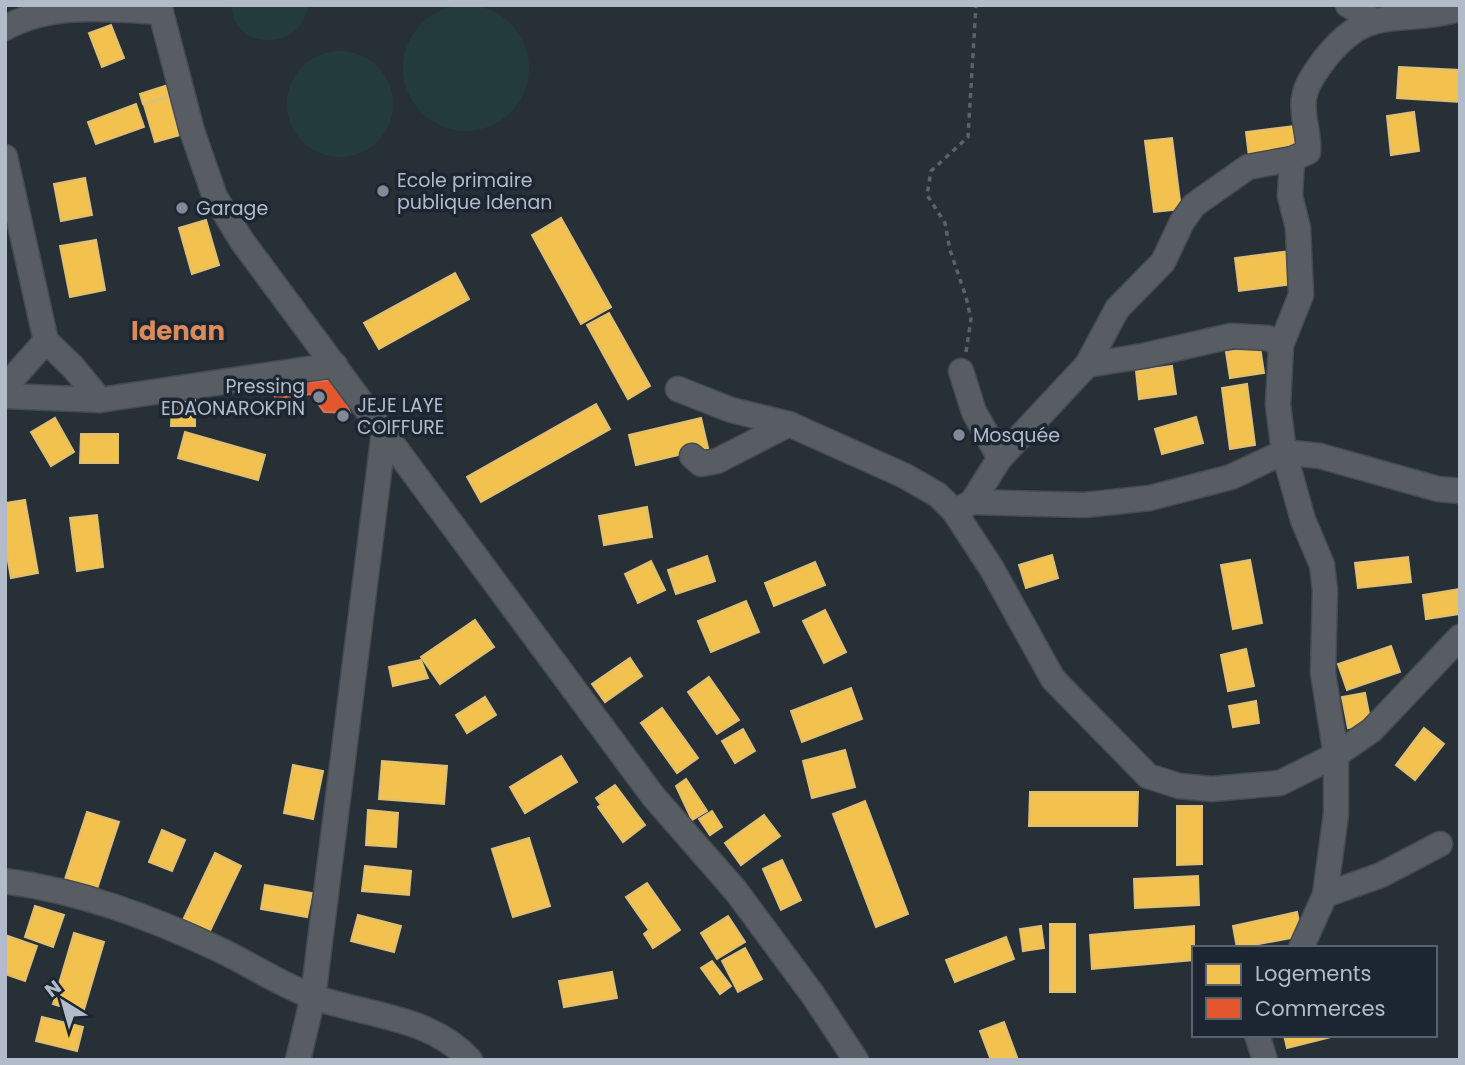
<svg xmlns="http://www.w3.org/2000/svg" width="1465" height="1065" viewBox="0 0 1465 1065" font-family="Poppins,sans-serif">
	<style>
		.park { fill: #243b3d }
		.homes { fill: #f2c14e; stroke: #debf73; stroke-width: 2 }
		.shops { fill: #e4572e; stroke: #d5755c; stroke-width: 2 }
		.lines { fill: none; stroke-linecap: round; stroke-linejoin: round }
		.street-casing { stroke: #464b52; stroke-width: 27 }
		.path { stroke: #5b6268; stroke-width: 3.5; stroke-dasharray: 5 5; stroke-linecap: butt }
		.street { stroke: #585d64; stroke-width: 24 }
		.poi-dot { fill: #818a96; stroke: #1b2632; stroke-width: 2.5 }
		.labels { text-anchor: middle; stroke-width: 7; stroke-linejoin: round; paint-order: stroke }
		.poi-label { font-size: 19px; fill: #b1bbc9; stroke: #1b2632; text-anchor: start }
		.district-label { font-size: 26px; font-weight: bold; fill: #db8b5a; stroke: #1b2632 }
	</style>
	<rect width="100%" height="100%" fill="#272f37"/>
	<g class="park">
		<path d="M231 5H308C303 51 234 53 231 5Z"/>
		<circle cx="466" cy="68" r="63"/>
		<circle cx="340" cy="104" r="53"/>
	</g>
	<g class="homes">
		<path d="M111 25 124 58 102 67 89 33Z"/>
		<path d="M1399 67 1460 70V102L1397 98Z"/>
		<path d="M168 85 171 95 143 104 140 94Z"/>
		<path d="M169 97 180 135 155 142 144 105Z"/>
		<path d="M136 104 144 127 96 144 88 122Z"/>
		<path d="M1414 112 1419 151 1391 155 1387 116Z"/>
		<path d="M1302 125 1305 150 1249 157 1246 132Z"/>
		<path d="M1172 138 1181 209 1154 212 1145 141Z"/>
		<path d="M85 178 92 215 61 221 54 184Z"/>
		<path d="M561 218 611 307 581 324 532 235Z"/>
		<path d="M206 220 219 265 192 274 179 228Z"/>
		<path d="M96 240 105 290 70 297 60 246Z"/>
		<path d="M1290 251 1294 284 1239 291 1235 258Z"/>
		<path d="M455 273 469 299 379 349 364 323Z"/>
		<path d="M609 313 650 386 628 399 587 325Z"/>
		<path d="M1260 347 1264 373 1230 378 1226 352Z"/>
		<path d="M1172 366 1176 394 1139 399 1136 371Z"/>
		<path d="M1247 384 1255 445 1230 449 1222 388Z"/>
		<path d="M172 399H195V426H171Z"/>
		<path d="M268 400 303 404V411L268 407Z"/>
		<path d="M596 404 610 429 481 502 467 477Z"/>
		<path d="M1196 417 1203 443 1162 454 1155 429Z"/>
		<path d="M55 418 74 452 51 466 31 432Z"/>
		<path d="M701 418 708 448 636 465 629 435Z"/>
		<path d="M185 432 265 455 258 480 178 458Z"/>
		<path d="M81 434H118V463H80Z"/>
		<path d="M25 500 38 573 11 578 5 544V503Z"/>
		<path d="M647 507 652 537 604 545 599 516Z"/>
		<path d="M97 515 103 567 77 571 70 518Z"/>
		<path d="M1052 555 1058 578 1026 588 1019 565Z"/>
		<path d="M707 556 715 581 676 594 668 570Z"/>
		<path d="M1408 557 1411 582 1358 588 1355 563Z"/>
		<path d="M1250 560 1262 623 1233 629 1221 565Z"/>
		<path d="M651 561 665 590 638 603 625 574Z"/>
		<path d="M815 562 825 585 774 606 765 583Z"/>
		<path d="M1460 589V614L1426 619 1423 595Z"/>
		<path d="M746 601 759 632 711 652 698 621Z"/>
		<path d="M825 610 846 652 824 663 803 621Z"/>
		<path d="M475 620 494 647 440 684 421 657Z"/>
		<path d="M1391 646 1400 672 1347 690 1338 664Z"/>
		<path d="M1246 649 1254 686 1228 691 1221 655Z"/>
		<path d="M630 658 642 676 605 702 592 684Z"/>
		<path d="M421 660 428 678 393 686 389 667Z"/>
		<path d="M709 677 739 720 717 734 688 692Z"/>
		<path d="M851 688 862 719 802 742 791 711Z"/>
		<path d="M1365 693 1371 724 1348 728 1342 697Z"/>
		<path d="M485 697 496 715 467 733 456 715Z"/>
		<path d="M1256 701 1259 723 1233 727 1229 706Z"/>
		<path d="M662 708 698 758 677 773 641 723Z"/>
		<path d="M1424 728 1444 744 1415 780 1396 765Z"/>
		<path d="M743 729 755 751 735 763 722 741Z"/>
		<path d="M845 750 855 787 812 798 803 761Z"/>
		<path d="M561 756 577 782 525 813 510 787Z"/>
		<path d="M382 761 447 766 444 804 379 799Z"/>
		<path d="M293 765 323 771 313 819 284 813Z"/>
		<path d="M686 779 707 811 692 820 676 786Z"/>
		<path d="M615 785 645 825 623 842 598 807 601 805 596 798Z"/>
		<path d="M1030 792H1138L1137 826H1029Z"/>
		<path d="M865 801 908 914 876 927 833 814Z"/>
		<path d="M1177 806H1202V864L1177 865Z"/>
		<path d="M368 810 398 813 396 847 366 845Z"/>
		<path d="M712 811 722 827 710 835 699 819Z"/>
		<path d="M87 812 119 822 95 895 63 885Z"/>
		<path d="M764 815 780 836 741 865 725 843Z"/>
		<path d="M162 830 185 840 172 871 149 862Z"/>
		<path d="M529 838 550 906 513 917 492 849Z"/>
		<path d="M215 853 241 866 209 933 183 920Z"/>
		<path d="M782 860 801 900 781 910 763 869Z"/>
		<path d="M365 866 411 871 409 895 362 891Z"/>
		<path d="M1198 876 1199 905 1135 908 1134 879Z"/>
		<path d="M647 883 680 930 653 948 644 934 649 930 626 897Z"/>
		<path d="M265 885 312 893 307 917 261 909Z"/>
		<path d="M35 906 64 915 53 947 25 937Z"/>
		<path d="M1297 912 1302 936 1237 948 1233 926Z"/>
		<path d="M358 915 401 926 394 952 351 941Z"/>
		<path d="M728 916 745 942 717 959 701 933Z"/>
		<rect x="1050" y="924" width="25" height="68"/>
		<path d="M1041 926 1044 948 1023 951 1020 929Z"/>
		<path d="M1194 926V960L1092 969 1090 935Z"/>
		<path d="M74 933 104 942 83 1013 53 1004Z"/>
		<path d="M5 935 37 946 25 981 5 974Z"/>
		<path d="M1006 937 1014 959 955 982 946 960Z"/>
		<path d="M745 948 762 979 738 992 722 961Z"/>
		<path d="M712 961 731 986 720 994 701 968Z"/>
		<path d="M612 972 617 998 564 1007 559 981Z"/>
		<path d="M42 1017 83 1027 77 1051 36 1041Z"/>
		<path d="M1004 1022 1018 1060H991L980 1031Z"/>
		<path d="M1284 1035H1335V1036L1287 1048Z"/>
	</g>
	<path class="shops" d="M331 380 343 395 350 413 324 412 311 394 275 399 274 386Z"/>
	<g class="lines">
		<defs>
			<g id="street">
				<path d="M159 5 192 131 215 197 242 241 653 796 736 891 813 995 856 1060"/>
				<path d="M1348 5 1373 20"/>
				<path d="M5 28C52 2 109 9 161 12"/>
				<path d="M5 157 46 341 73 367 100 400"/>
				<path d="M1292 159 1290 196 1298 228 1301 295 1281 345 1278 405 1284 452 1303 520 1322 565 1325 590 1323 673 1336 755V814L1325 895 1301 948"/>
				<path d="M1087 365 1143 356 1231 336 1268 338 1281 345"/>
				<path d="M961 371 974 412 1000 458 972 502 961 508"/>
				<path d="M5 387 46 341"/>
				<path d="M678 389 731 410 789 424 905 476 938 495 954 511 992 569 1053 679 1148 776 1179 786 1212 789 1280 783 1336 755 1372 730 1460 637"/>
				<path d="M5 396 100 400 335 365"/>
				<path d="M692 456 701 464 717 461 789 424"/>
				<path d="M1000 458 1087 365 1117 309 1163 262 1182 222 1194 205 1248 167 1292 159 1308 152C1310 135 1301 116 1304 98 1306 84 1316 71 1324 60 1370 1 1397 27 1460 9"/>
				<path d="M972 502 1085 505 1150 498 1231 477 1284 452 1320 456 1438 489 1460 491"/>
				<path d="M5 881C80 891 150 917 218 949 250 964 281 985 314 997 367 1016 430 1016 470 1060"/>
				<path d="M1325 895 1381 875 1440 844"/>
				<path d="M1257 1035 1265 1060"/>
				<path d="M298 1060 313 997 384 432"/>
			</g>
		</defs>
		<use href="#street" class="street-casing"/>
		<path class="path" d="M966 352 971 319 966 297 950 250 945 223 927 195 931 171 968 137 976 5"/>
		<use href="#street" class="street"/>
	</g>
	<g class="poi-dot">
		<circle cx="383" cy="191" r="7"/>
		<circle cx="182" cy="208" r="7"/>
		<circle cx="319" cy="397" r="7"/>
		<circle cx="343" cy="416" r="7"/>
		<circle cx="959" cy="435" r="7"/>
	</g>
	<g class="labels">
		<g class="poi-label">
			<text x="397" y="187">Ecole primaire<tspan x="397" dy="22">publique Idenan</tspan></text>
			<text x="196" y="215">Garage</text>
			<text x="305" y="393" text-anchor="end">Pressing<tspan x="305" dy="22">EDAONAROKPIN</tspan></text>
			<text x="357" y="412">JEJE LAYE<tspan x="357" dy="22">COIFFURE</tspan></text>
			<text x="973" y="442">Mosquée</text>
		</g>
		<g class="district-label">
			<text x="178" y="340">Idenan</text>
		</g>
	</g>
	<rect width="1465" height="1065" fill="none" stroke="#b1bbc9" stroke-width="14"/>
	<rect x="1192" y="946" width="245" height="91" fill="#1b2632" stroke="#57626e" stroke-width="2"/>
	<rect x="1206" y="964" width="35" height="21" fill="#f2c14e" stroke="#57626e" stroke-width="2"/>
	<text x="1255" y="981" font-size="21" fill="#b1bbc9">Logements</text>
	<rect x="1206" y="998" width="35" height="21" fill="#e4572e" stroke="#57626e" stroke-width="2"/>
	<text x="1255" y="1016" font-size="21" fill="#b1bbc9">Commerces</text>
	<g transform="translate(63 1002) rotate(323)" stroke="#1b2632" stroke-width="5" paint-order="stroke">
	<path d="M0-5L12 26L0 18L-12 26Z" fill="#b1bbc9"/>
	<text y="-10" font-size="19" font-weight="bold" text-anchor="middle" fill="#b1bbc9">N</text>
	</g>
</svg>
